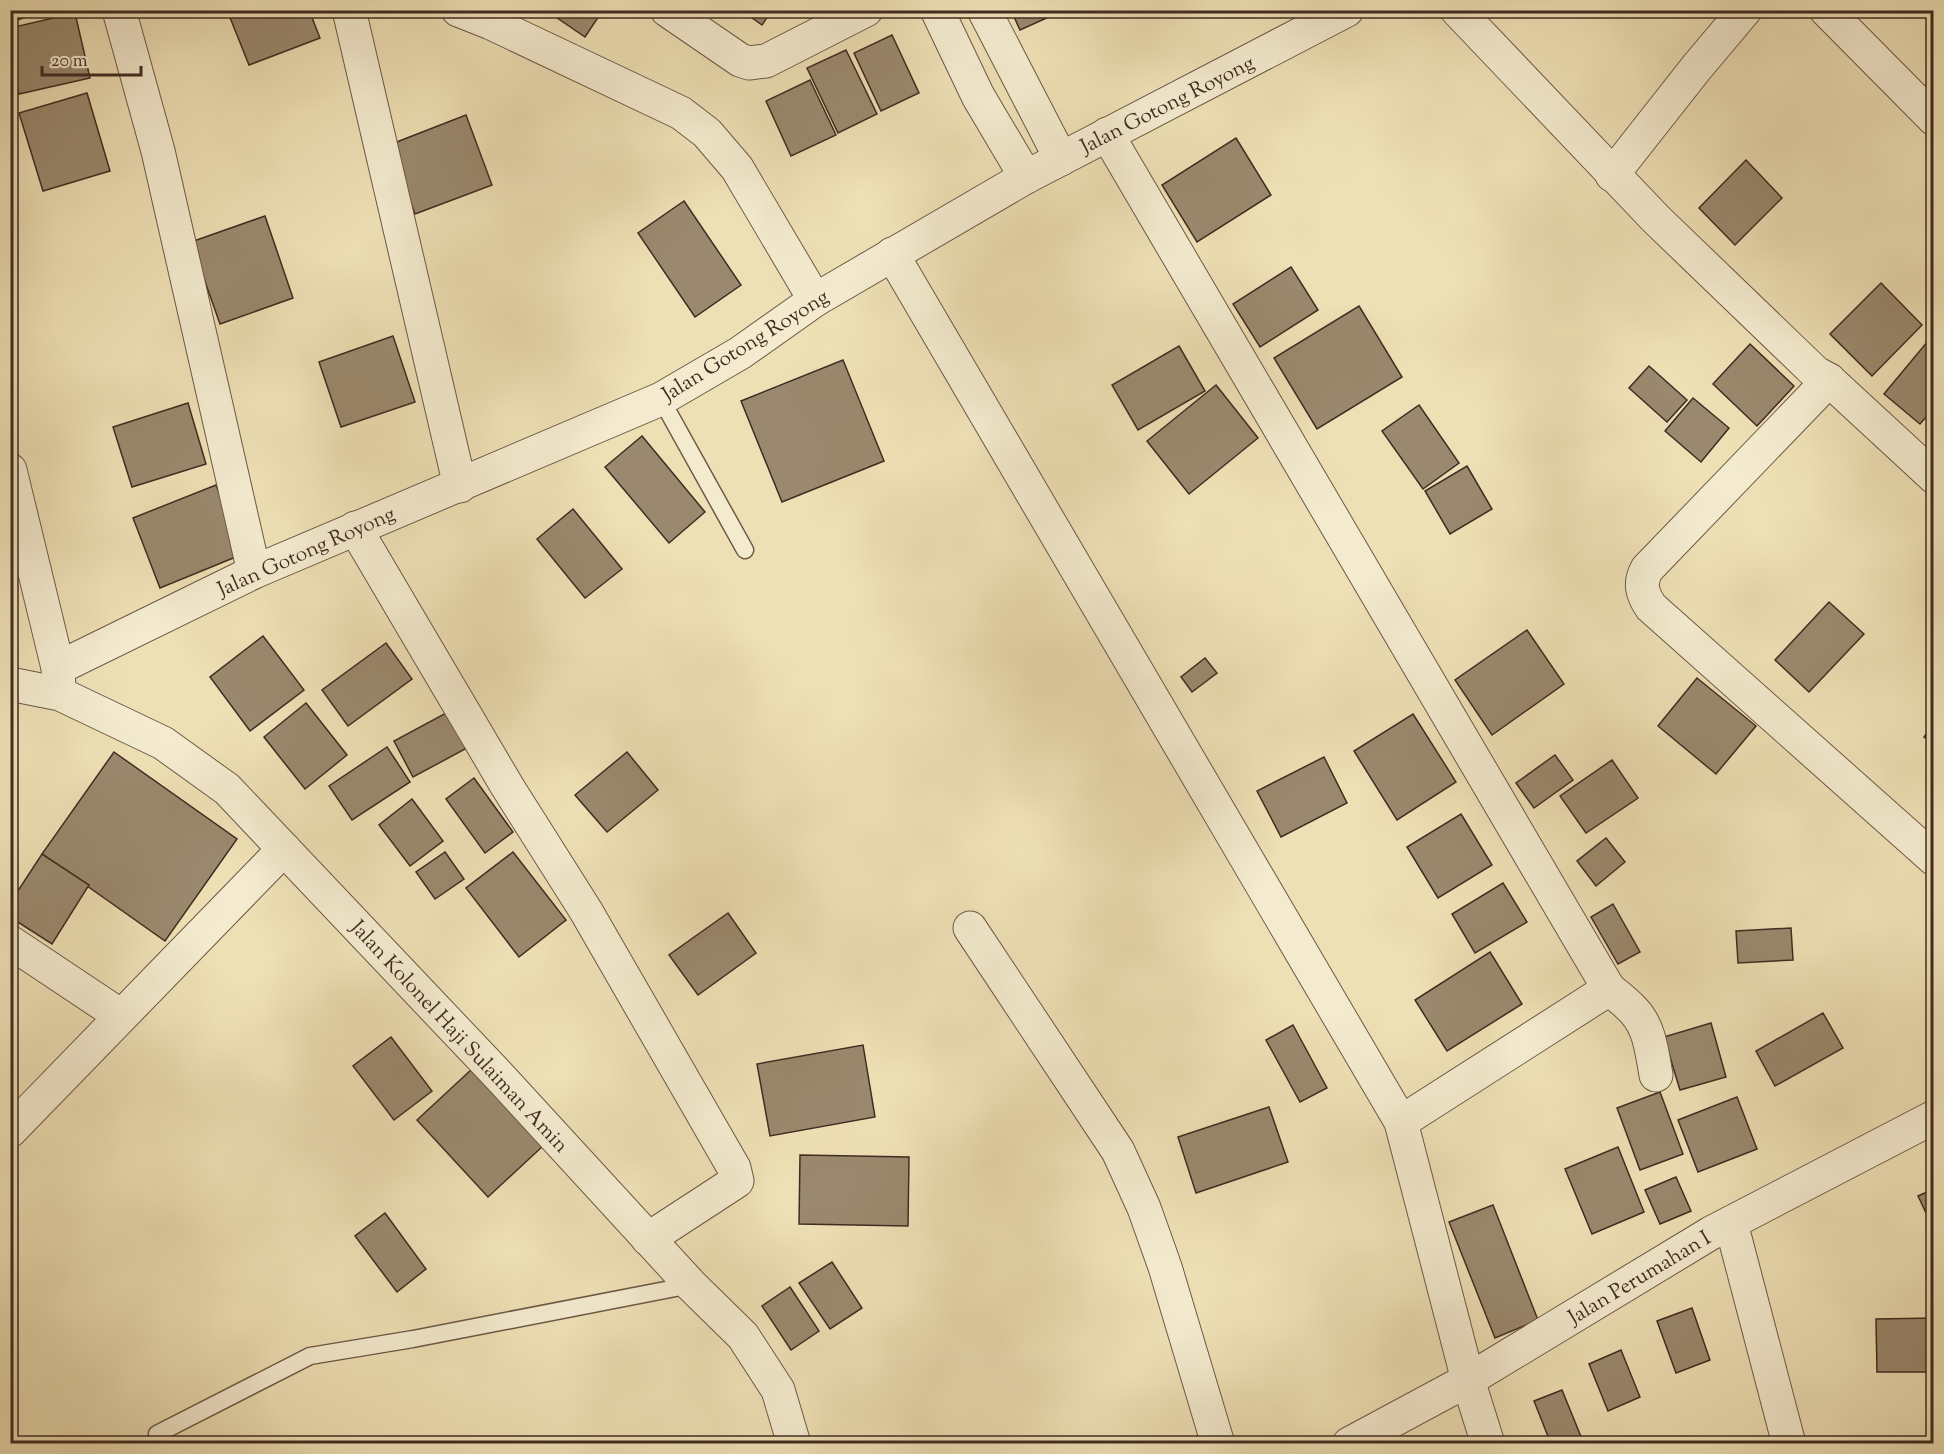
<svg xmlns="http://www.w3.org/2000/svg" width="1944" height="1454" viewBox="0 0 1944 1454" font-family="'Sorts Mill Goudy',serif">
	<style>
		.building { fill: #9a896e; stroke: #402b22; stroke-width: 1.5 }
		.lines { fill: none; stroke-linecap: round; stroke-linejoin: round }
		.service-casing { stroke: #6c5847; stroke-width: 19 }
		.minor-casing { stroke: #6c5847; stroke-width: 35 }
		.tertiary-casing { stroke: #6c5847; stroke-width: 35 }
		.service { stroke: #f4ebcf; stroke-width: 16 }
		.minor { stroke: #f4ebcf; stroke-width: 33 }
		.tertiary { stroke: #f4ebcf; stroke-width: 33 }
		.labels { text-anchor: middle; stroke-width: 4.5; stroke-linejoin: round; paint-order: stroke }
		.street-label { font-size: 21px; fill: #402b22; stroke: #f4ebcf }
	</style>
	<rect width="100%" height="100%" fill="#eee0b5"/>
	<filter id="stains"><feTurbulence type="fractalNoise" baseFrequency=".00333" numOctaves="4"/><feColorMatrix values="0 0 0 0 .2 0 0 0 0 .09 0 0 0 0 .02 0 0 0 .5 -.17"/></filter>
	<radialGradient id="worn" r=".72"><stop offset=".6" stop-color="#630" stop-opacity="0"/><stop offset="1" stop-color="#630" stop-opacity=".3"/></radialGradient>
	<g class="building">
		<path d="M11 10H48L14 21Z"/>
		<path d="M227 10H309L320 38 249 65Z"/>
		<path d="M552 10H603L585 37 550 13Z"/>
		<path d="M741 10H772L762 25Z"/>
		<path d="M1011 10H1060V12L1020 30Z"/>
		<path d="M75 13 90 78 19 94 10 55V28Z"/>
		<path d="M892 35 919 93 881 111 854 53Z"/>
		<path d="M846 50 877 114 838 133 807 68Z"/>
		<path d="M810 80 836 135 791 156 766 101Z"/>
		<path d="M87 93 110 171 43 191 19 113Z"/>
		<path d="M466 115 492 185 415 214 389 145Z"/>
		<path d="M1236 138 1271 195 1197 242 1162 185Z"/>
		<path d="M1746 160 1782 198 1735 245 1699 208Z"/>
		<path d="M684 201 741 285 695 317 638 233Z"/>
		<path d="M265 216 293 298 220 324 191 242Z"/>
		<path d="M1291 267 1318 310 1260 347 1233 304Z"/>
		<path d="M1881 283 1922 325 1872 376 1830 334Z"/>
		<path d="M1359 306 1402 377 1317 429 1274 358Z"/>
		<path d="M393 336 415 402 341 427 319 362Z"/>
		<path d="M1928 341 1934 346V408L1920 424 1884 394Z"/>
		<path d="M1750 344 1794 386 1757 426 1713 384Z"/>
		<path d="M1179 346 1205 391 1138 430 1112 385Z"/>
		<path d="M843 360 884 461 782 502 741 401Z"/>
		<path d="M1649 366 1687 400 1667 422 1629 388Z"/>
		<path d="M1216 385 1258 438 1189 494 1147 441Z"/>
		<path d="M1693 398 1729 428 1701 462 1665 431Z"/>
		<path d="M188 403 206 464 132 487 113 427Z"/>
		<path d="M1419 405 1459 463 1423 489 1382 431Z"/>
		<path d="M642 436 705 512 669 543 605 467Z"/>
		<path d="M1467 466 1492 509 1450 534 1425 491Z"/>
		<path d="M216 485 243 554 160 588 133 518Z"/>
		<path d="M573 509 622 569 585 598 537 539Z"/>
		<path d="M1829 602 1864 634 1809 692 1775 660Z"/>
		<path d="M1527 630 1564 684 1492 735 1455 680Z"/>
		<path d="M263 636 304 690 250 731 210 677Z"/>
		<path d="M386 643 412 679 348 726 322 690Z"/>
		<path d="M1205 658 1217 673 1192 692 1181 677Z"/>
		<path d="M1697 678 1756 726 1716 774 1658 726Z"/>
		<path d="M306 703 347 755 305 789 264 737Z"/>
		<path d="M448 712 467 748 413 777 394 741Z"/>
		<path d="M1413 714 1456 782 1397 820 1354 751Z"/>
		<path d="M1934 723V743L1924 737Z"/>
		<path d="M387 747 410 782 352 820 329 786Z"/>
		<path d="M114 752 237 839 165 941 42 854Z"/>
		<path d="M627 752 658 790 607 832 575 795Z"/>
		<path d="M1555 755 1573 780 1534 808 1516 783Z"/>
		<path d="M1324 757 1347 803 1281 837 1257 791Z"/>
		<path d="M1612 760 1638 798 1586 833 1560 796Z"/>
		<path d="M474 778 513 832 485 853 446 799Z"/>
		<path d="M412 799 443 841 410 866 379 825Z"/>
		<path d="M1461 814 1492 865 1438 898 1407 847Z"/>
		<path d="M1606 838 1625 862 1596 886 1577 861Z"/>
		<path d="M445 852 464 879 435 899 416 872Z"/>
		<path d="M513 852 566 920 519 957 466 888Z"/>
		<path d="M42 854 89 885 52 944 10 917V903Z"/>
		<path d="M1503 883 1527 922 1475 953 1452 914Z"/>
		<path d="M1613 904 1640 952 1618 964 1591 917Z"/>
		<path d="M728 913 756 953 698 995 669 955Z"/>
		<path d="M1791 928 1793 960 1738 963 1736 931Z"/>
		<path d="M1490 952 1522 1004 1447 1051 1415 1000Z"/>
		<path d="M1823 1013 1843 1048 1775 1086 1756 1051Z"/>
		<path d="M1711 1023 1726 1077 1680 1090 1664 1037Z"/>
		<path d="M1293 1025 1327 1088 1300 1102 1266 1040Z"/>
		<path d="M391 1037 432 1091 394 1120 353 1066Z"/>
		<path d="M863 1045 875 1117 770 1136 757 1064Z"/>
		<path d="M473 1068 544 1145 488 1197 417 1120Z"/>
		<path d="M1660 1092 1683 1154 1640 1170 1617 1108Z"/>
		<path d="M1737 1097 1757 1149 1698 1172 1678 1120Z"/>
		<path d="M1269 1107 1288 1162 1196 1193 1178 1137Z"/>
		<path d="M1618 1147 1644 1212 1592 1234 1565 1169Z"/>
		<path d="M800 1155 909 1157 908 1226 799 1224Z"/>
		<path d="M1676 1177 1691 1211 1660 1224 1645 1190Z"/>
		<path d="M1934 1189V1230L1918 1196Z"/>
		<path d="M1493 1205 1538 1320 1495 1338 1449 1222Z"/>
		<path d="M385 1213 426 1269 397 1292 355 1236Z"/>
		<path d="M832 1262 862 1308 830 1329 799 1283Z"/>
		<path d="M790 1287 819 1331 791 1350 762 1306Z"/>
		<path d="M1692 1308 1710 1360 1676 1373 1657 1321Z"/>
		<path d="M1934 1318V1372H1877L1876 1319Z"/>
		<path d="M1621 1350 1640 1397 1608 1411 1589 1364Z"/>
		<path d="M1562 1390 1584 1444H1551L1534 1401Z"/>
	</g>
	<g class="lines">
		<defs>
			<g id="service">
				<path d="M661 399 745 550"/>
				<path d="M157 1434 310 1356 413 1339 691 1285"/>
			</g>
			<g id="minor">
				<path d="M119 10 158 151 254 572"/>
				<path d="M349 10 460 486"/>
				<path d="M458 10 491 23 681 113 707 133 737 168 815 300"/>
				<path d="M667 10 740 60 749 63 766 61 866 10"/>
				<path d="M937 10 978 96 1026 177"/>
				<path d="M984 10 1061 159"/>
				<path d="M1457 10 1656 219 1816 373 1829 380 1934 477"/>
				<path d="M1826 10 1934 119"/>
				<path d="M1107 134 1609 989 1401 1122"/>
				<path d="M1612 175 1697 67 1745 10"/>
				<path d="M892 254 1401 1122 1468 1380 1488 1444"/>
				<path d="M1829 380 1647 569C1639 583 1642 594 1651 607L1934 859"/>
				<path d="M10 470 58 668 59 688"/>
				<path d="M355 528 507 786 586 911 734 1168 737 1181 648 1239"/>
				<path d="M58 668 254 572 661 399 740 353 815 300 1026 177 1347 10"/>
				<path d="M970 928 1118 1151 1144 1208 1165 1267 1218 1444"/>
				<path d="M10 942 121 1016"/>
				<path d="M1609 989C1618 996 1627 1003 1634 1011 1650 1028 1652 1053 1656 1075"/>
				<path d="M10 1131 284 849"/>
				<path d="M1731 1223 1789 1444"/>
				<path d="M1349 1444 1468 1380 1711 1233 1934 1117"/>
			</g>
			<path id="tertiary" d="M10 684 60 694 163 743 227 789 500 1077 691 1285 743 1336 778 1390 794 1444"/>
		</defs>
		<use href="#service" class="service-casing"/>
		<use href="#minor" class="minor-casing"/>
		<use href="#tertiary" class="tertiary-casing"/>
		<use href="#service" class="service"/>
		<use href="#minor" class="minor"/>
		<use href="#tertiary" class="tertiary"/>
	</g>
	<g class="labels">
		<g class="street-label">
			<text transform="translate(1167 104) rotate(-27)" y="7">Jalan Gotong Royong</text>
			<text transform="translate(745 345) rotate(-32)" y="7">Jalan Gotong Royong</text>
			<text transform="translate(306 551) rotate(-24)" y="7">Jalan Gotong Royong</text>
			<text transform="translate(460 1036) rotate(47)" y="7">Jalan Kolonel Haji Sulaiman Amin</text>
			<text transform="translate(1639 1277) rotate(-31)" y="7">Jalan Perumahan I</text>
		</g>
	</g>
	<rect width="1944" height="1454" fill="none" stroke="#eee0b5" stroke-width="36"/>
	<rect x="12" y="12" width="1920" height="1430" fill="none" stroke="#402b22" stroke-width="3"/>
	<rect x="18" y="18" width="1908" height="1418" fill="none" stroke="#402b22" stroke-width="1.5"/>
	<path d="M42 66v9h99v-9" fill="none" stroke="#402b22" stroke-width="3"/>
	<text x="51" y="66" font-size="18" fill="#402b22" stroke="#f4ebcf" stroke-width="4.5" paint-order="stroke">20 m</text>
	<rect width="100%" height="100%" filter="url(#stains)"/>
	<rect width="100%" height="100%" fill="url(#worn)"/>
</svg>
